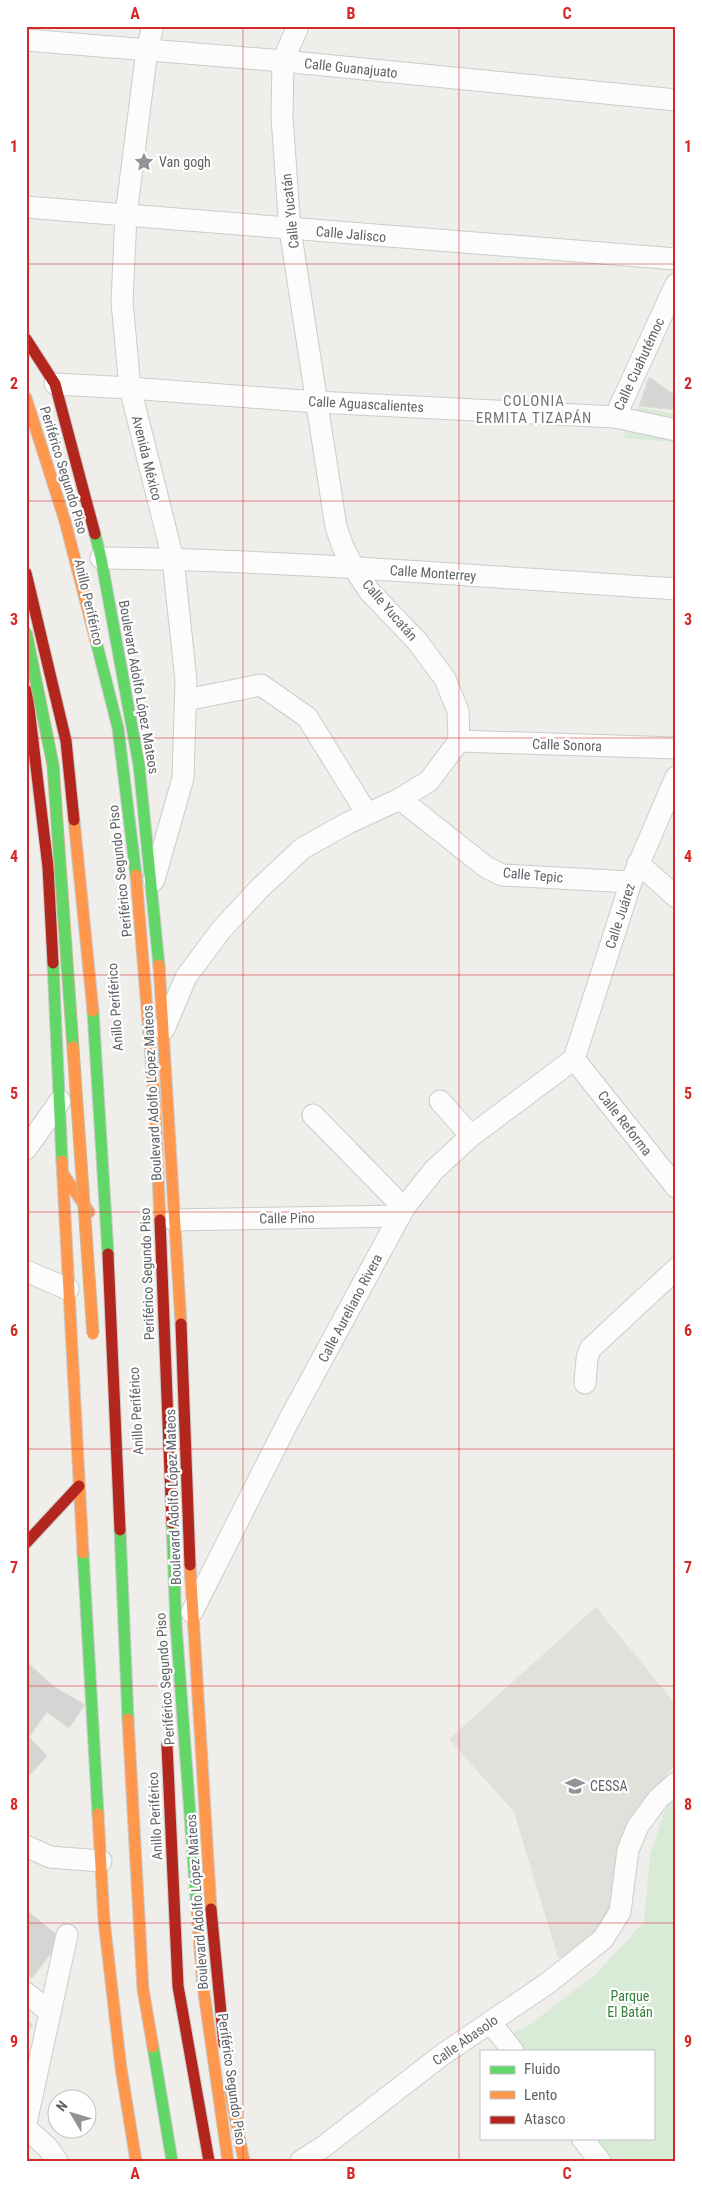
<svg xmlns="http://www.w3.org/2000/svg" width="702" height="2187" viewBox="0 0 702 2187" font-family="'Roboto Condensed',sans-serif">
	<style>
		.education { fill: #e2e0da }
		.green { fill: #d8ebd6 }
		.building { fill: #d6d5d3; stroke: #deddd9 }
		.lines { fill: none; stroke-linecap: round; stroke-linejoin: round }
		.street-casing { stroke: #cbcccc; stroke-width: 23 }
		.fast-casing { stroke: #cacacb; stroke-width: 13 }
		.slow-casing { stroke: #cacacb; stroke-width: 13 }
		.jam-casing { stroke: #cacacb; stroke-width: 13 }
		.street { stroke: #fdfcfc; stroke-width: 21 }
		.fast { stroke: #63d668; stroke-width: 11 }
		.slow { stroke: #ff974d; stroke-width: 11 }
		.jam { stroke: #b3261e; stroke-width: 11 }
		.fast-bridge-casing { stroke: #c8b996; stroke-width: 13; stroke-linecap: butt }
		.slow-bridge-casing { stroke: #c8b996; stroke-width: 13; stroke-linecap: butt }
		.fast-bridge { stroke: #63d668; stroke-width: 11 }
		.slow-bridge { stroke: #ff974d; stroke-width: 11 }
		.grid { fill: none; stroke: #d62828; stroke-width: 1; stroke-opacity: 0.55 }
		.labels { text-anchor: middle; stroke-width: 4.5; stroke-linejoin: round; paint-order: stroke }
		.street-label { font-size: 14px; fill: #5f6368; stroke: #fff }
		.poi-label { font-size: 14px; fill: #5f6368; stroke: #fff; text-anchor: start }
		.park-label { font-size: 14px; fill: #348238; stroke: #fff }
		.neighbourhood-label { font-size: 15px; letter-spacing: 1px; fill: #70757a; stroke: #fff }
		.neatline { fill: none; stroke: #d62828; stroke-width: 2 }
		.grid-label { font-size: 16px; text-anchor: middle; font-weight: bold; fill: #d62828 }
	</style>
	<rect width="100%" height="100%" fill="#efeeea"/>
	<path class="education" d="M596 1607 676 1705V1766L671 1769 646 1802 622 1893 594 1943 558 1958 514 1812 449 1739Z"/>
	<g class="green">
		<path d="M637 407 676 414V442L623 438Z"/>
		<path d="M676 1792V2161H607L586 2138H653V2051H503L495 2043 532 2023 596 1974 644 1922 650 1855 670 1795Z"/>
	</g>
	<g class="building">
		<path d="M649 377 676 396V410L639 406Z"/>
		<path d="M26 1661 53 1686 85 1705 69 1728 47 1712 29 1737 47 1756 30 1775 26 1771V1703L29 1700 26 1698Z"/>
		<path d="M26 1910 62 1939 32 1978 26 1974Z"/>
		<path d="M26 2020 33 2025 26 2033Z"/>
	</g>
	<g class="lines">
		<defs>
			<g id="street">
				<path d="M153 26 147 50 126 215 122 302 130 388 173 559 186 681 183 778 154 880"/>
				<path d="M26 40 283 61 676 100"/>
				<path d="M26 207 676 259"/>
				<path d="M55 384 130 388 317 402 615 417 676 430"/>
				<path d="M615 417 676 284"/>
				<path d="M101 558C292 560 484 577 676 589"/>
				<path d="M186 700 261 685 307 717 367 814"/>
				<path d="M459 741 676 748"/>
				<path d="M400 799 486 867 502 875 631 882"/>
				<path d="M638 863 676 897"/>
				<path d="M164 1029 186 977 221 930 261 887 303 848 348 823 400 799 429 781 459 741 458 711 445 679 417 641 370 592 354 568 343 547 336 527 290 229 282 117 283 61 298 26"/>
				<path d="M574 1059 631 882 676 777"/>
				<path d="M574 1059 676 1187"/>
				<path d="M440 1101 471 1136"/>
				<path d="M313 1115 404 1208"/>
				<path d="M26 1149 60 1101"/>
				<path d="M174 1220 400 1216"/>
				<path d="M26 1271 68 1289"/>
				<path d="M585 1383 587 1359 590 1349 676 1269"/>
				<path d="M192 1612 288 1422 404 1208 434 1170 471 1136 574 1059"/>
				<path d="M26 1846 50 1857 101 1861"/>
				<path d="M26 1993 50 2012"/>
				<path d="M490 2022 513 2051"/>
				<path d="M26 2123 67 1935"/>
				<path d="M26 2128 48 2148 57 2161"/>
				<path d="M582 2138 600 2161"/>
				<path d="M301 2161 323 2147 442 2055 548 1983 603 1939 620 1912 628 1850 638 1826 658 1799 676 1783"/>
			</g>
			<g id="fast">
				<path d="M95 534 101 558 139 765 159 965"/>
				<path d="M96 641 118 728 136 875"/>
				<path d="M53 963 62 1161"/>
				<path d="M93 1011 108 1254"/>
				<path d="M172 1523 176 1624 197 1910"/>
				<path d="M120 1530 128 1719"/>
				<path d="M83 1553 98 1814"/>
				<path d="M153 2047 172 2161"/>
			</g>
			<g id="slow">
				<path d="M26 398 65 521 96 641"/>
				<path d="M74 820 93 1011"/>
				<path d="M136 875 155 1106 160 1220"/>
				<path d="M159 965 181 1324"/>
				<path d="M62 1161 83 1553"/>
				<path d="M63 1174 89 1212"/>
				<path d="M190 1565 211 1909"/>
				<path d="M128 1719 143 1989 153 2047"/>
				<path d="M98 1814 104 1920 121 2068 136 2161"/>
				<path d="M197 1910 203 1986 228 2161"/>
				<path d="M230 2091 244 2161"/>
			</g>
			<g id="jam">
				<path d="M26 339 55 384 95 534"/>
				<path d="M26 573 66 741 74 820"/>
				<path d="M27 691 48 867 53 963"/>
				<path d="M160 1220 172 1523"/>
				<path d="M108 1254 120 1530"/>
				<path d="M181 1324 190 1565"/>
				<path d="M26 1543 79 1486"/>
				<path d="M167 1745 178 1986 209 2161"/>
				<path d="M211 1909 224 2044"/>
			</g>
		</defs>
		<use href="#street" class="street-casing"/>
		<use href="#fast" class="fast-casing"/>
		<use href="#slow" class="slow-casing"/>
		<use href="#jam" class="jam-casing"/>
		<use href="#street" class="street"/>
		<use href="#fast" class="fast"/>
		<use href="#slow" class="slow"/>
		<use href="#jam" class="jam"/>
		<defs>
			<path id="fast-bridge" d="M26 632 53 765 73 1047"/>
			<path id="slow-bridge" d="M73 1047 93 1334"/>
		</defs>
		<use href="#fast-bridge" class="fast-bridge-casing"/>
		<use href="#slow-bridge" class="slow-bridge-casing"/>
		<use href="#fast-bridge" class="fast-bridge"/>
		<use href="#slow-bridge" class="slow-bridge"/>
	</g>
	<path class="grid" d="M243 26V2161M459 26V2161M26 264H676M26 501H676M26 738H676M26 975H676M26 1212H676M26 1449H676M26 1686H676M26 1923H676"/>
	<defs>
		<symbol id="sight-bare" viewBox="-9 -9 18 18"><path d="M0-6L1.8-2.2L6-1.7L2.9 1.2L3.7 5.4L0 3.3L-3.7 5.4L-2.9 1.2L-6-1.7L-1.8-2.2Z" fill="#919496" stroke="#fff" stroke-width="2.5" paint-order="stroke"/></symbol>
		<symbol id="university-bare" viewBox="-9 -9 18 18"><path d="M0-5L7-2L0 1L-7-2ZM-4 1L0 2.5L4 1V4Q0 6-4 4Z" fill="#919496" stroke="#fff" stroke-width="2.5" paint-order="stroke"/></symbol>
	</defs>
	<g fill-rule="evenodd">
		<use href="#sight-bare" x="130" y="148" width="28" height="28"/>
		<use href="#university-bare" x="561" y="1772" width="28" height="28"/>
	</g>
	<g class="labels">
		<g class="street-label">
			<text transform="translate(351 68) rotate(6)" y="5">Calle Guanajuato</text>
			<text transform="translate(290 211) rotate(-96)" y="5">Calle Yucatán</text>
			<text transform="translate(351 234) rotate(5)" y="5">Calle Jalisco</text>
			<text transform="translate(639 364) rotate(-65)" y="5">Calle Cuahutémoc</text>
			<text transform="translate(366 404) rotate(3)" y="5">Calle Aguascalientes</text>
			<text transform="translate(147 458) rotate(76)" y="5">Avenida México</text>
			<text transform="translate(64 470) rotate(73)" y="5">Periférico Segundo Piso</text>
			<text transform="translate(433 573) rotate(4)" y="5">Calle Monterrey</text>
			<text transform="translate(89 602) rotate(77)" y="5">Anillo Periférico</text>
			<text transform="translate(390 610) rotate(49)" y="5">Calle Yucatán</text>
			<text transform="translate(139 687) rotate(80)" y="5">Boulevard Adolfo López Mateos</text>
			<text transform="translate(567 745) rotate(2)" y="5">Calle Sonora</text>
			<text transform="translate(120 871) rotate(-96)" y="5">Periférico Segundo Piso</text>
			<text transform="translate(533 875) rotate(5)" y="5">Calle Tepic</text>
			<text transform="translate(620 916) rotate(-72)" y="5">Calle Juárez</text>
			<text transform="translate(115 1007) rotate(-94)" y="5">Anillo Periférico</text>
			<text transform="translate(152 1093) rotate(-93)" y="5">Boulevard Adolfo López Mateos</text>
			<text transform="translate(625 1123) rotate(52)" y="5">Calle Reforma</text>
			<text transform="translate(287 1218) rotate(-1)" y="5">Calle Pino</text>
			<text transform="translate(147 1274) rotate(-92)" y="5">Periférico Segundo Piso</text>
			<text transform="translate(350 1308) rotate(-62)" y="5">Calle Aureliano Rivera</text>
			<text transform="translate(136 1411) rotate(-93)" y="5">Anillo Periférico</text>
			<text transform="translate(173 1497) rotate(-92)" y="5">Boulevard Adolfo López Mateos</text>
			<text transform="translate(165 1679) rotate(-94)" y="5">Periférico Segundo Piso</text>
			<text transform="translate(155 1816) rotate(-93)" y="5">Anillo Periférico</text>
			<text transform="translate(197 1902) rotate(-94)" y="5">Boulevard Adolfo López Mateos</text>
			<text transform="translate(465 2040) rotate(-35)" y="5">Calle Abasolo</text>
			<text transform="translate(232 2079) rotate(82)" y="5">Periférico Segundo Piso</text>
		</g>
		<g class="poi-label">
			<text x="159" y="167">Van gogh</text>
			<text x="590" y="1791">CESSA</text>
		</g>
		<g class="park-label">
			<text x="630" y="2001">Parque<tspan x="630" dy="16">El Batán</tspan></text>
		</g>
		<g class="neighbourhood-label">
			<text x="534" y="406">COLONIA<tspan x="534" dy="17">ERMITA TIZAPÁN</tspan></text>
		</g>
	</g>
	<rect width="702" height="2187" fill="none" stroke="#ffffff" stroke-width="55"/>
	<rect x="480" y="2050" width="175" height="90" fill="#ffffff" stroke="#bfc1c3"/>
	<rect x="490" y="2066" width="25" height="8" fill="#63d668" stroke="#bfc1c3"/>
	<text x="524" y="2074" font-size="15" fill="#5f6368">Fluido</text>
	<rect x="490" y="2091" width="25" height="8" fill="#ff974d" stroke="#bfc1c3"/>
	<text x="524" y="2100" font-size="15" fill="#5f6368">Lento</text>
	<rect x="490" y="2116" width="25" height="8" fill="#b3261e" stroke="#bfc1c3"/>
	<text x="524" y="2124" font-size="15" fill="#5f6368">Atasco</text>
	<g transform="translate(72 2114) rotate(308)"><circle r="24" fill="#ffffff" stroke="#bfc1c3"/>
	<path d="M0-4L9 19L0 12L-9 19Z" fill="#919496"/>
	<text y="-8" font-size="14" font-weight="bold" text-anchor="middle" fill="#5f6368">N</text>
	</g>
	<rect x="28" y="28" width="646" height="2132" class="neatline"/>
	<g class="grid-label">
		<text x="135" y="19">A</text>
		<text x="351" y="19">B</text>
		<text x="567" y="19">C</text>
		<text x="14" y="152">1</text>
		<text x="688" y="152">1</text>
		<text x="14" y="389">2</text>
		<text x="688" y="389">2</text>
		<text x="14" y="625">3</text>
		<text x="688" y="625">3</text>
		<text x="14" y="862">4</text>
		<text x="688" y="862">4</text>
		<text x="14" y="1099">5</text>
		<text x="688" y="1099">5</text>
		<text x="14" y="1336">6</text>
		<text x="688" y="1336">6</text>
		<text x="14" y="1573">7</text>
		<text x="688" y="1573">7</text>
		<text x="14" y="1810">8</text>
		<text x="688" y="1810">8</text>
		<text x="14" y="2047">9</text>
		<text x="688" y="2047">9</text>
		<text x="135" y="2179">A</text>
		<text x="351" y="2179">B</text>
		<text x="567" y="2179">C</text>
	</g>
</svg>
